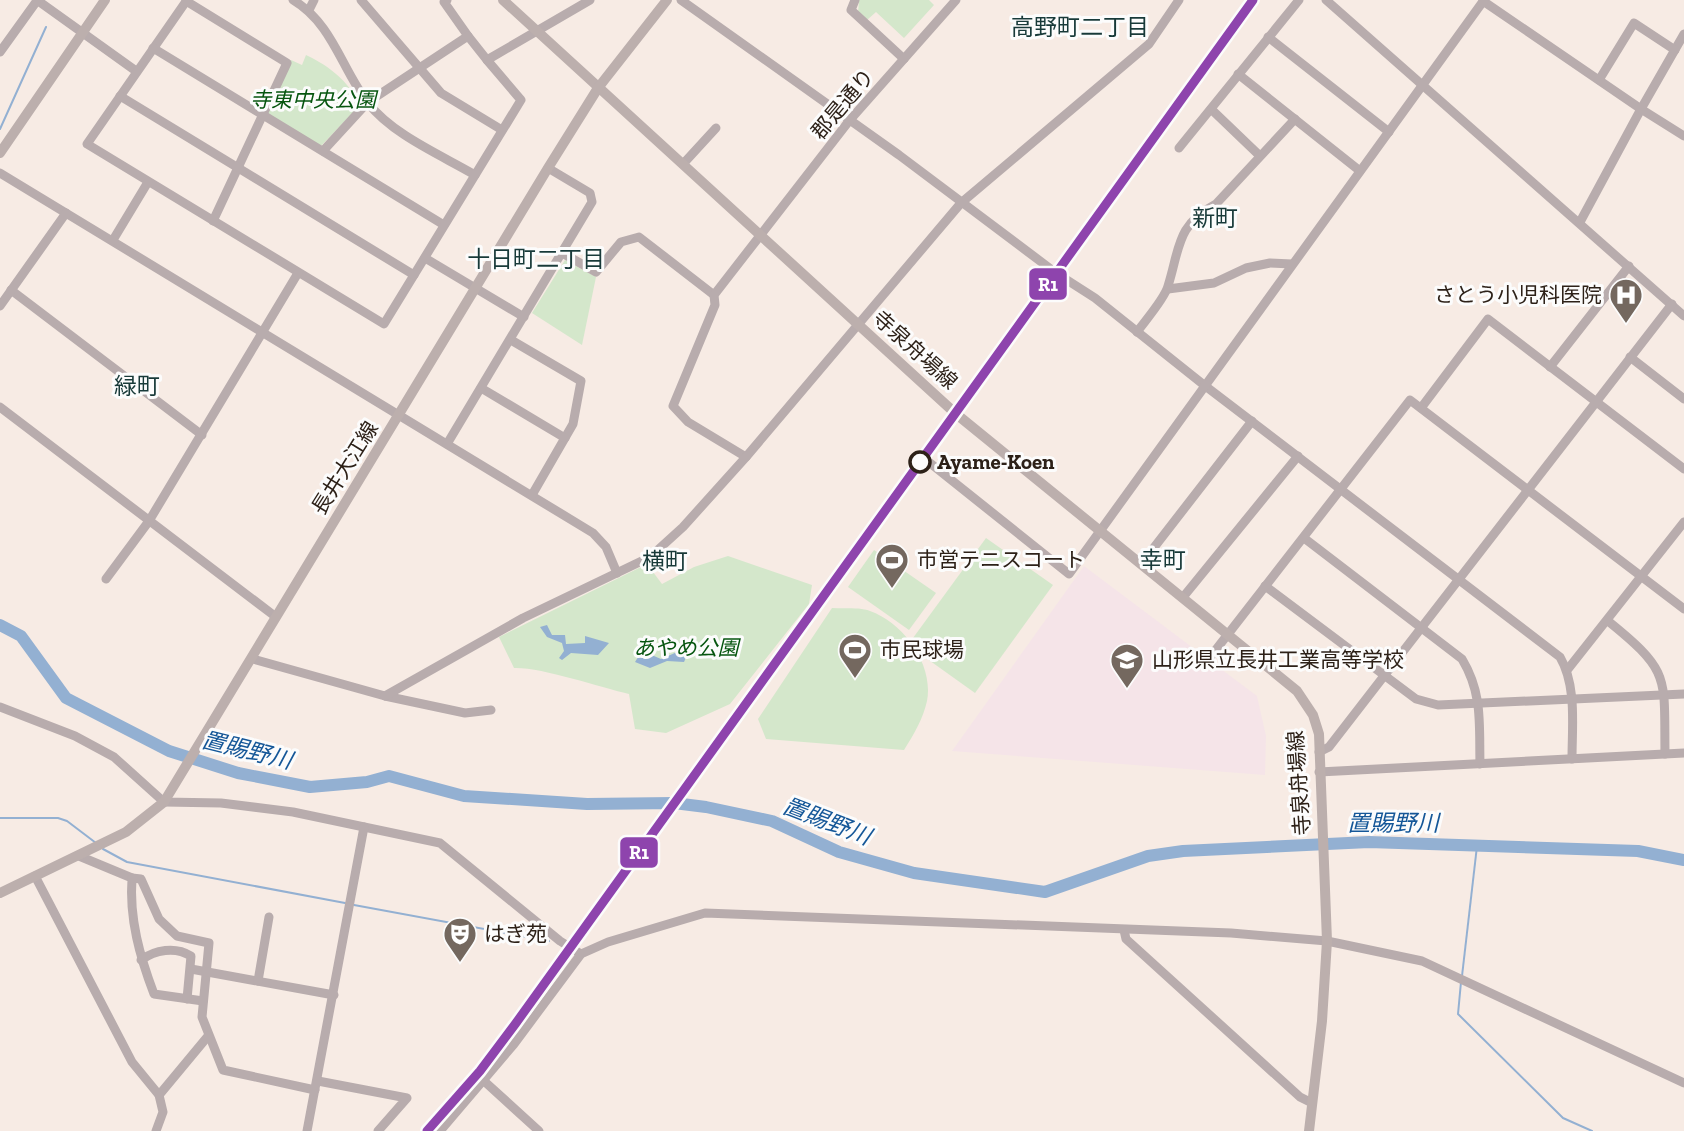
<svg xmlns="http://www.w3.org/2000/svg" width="1684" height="1131" viewBox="0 0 1684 1131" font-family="'Zilla Slab','Noto Sans JP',serif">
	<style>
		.education { fill: #f5e4e8 }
		.green { fill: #d4e7cb }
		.water { fill: #93b0d2 }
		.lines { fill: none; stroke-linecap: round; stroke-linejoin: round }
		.stream { stroke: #93b0d2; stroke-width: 2 }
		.river { stroke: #93b0d2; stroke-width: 12 }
		.minor { stroke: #b8acad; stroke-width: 9 }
		.major { stroke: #bcafad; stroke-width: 10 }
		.rail-1-casing { stroke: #fcfcfc; stroke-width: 14 }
		.rail-1 { stroke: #8e44ad; stroke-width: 9 }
		.stop-dot { fill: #fcfcfc; stroke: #2d2118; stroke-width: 3.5 }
		.labels { text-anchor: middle; stroke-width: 6; stroke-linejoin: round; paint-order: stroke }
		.park-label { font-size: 21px; font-style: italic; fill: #06550f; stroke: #fcfcfc }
		.street-label { font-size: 21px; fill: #2d2118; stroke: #fcfcfc }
		.poi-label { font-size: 21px; fill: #2d2118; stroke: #fcfcfc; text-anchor: start }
		.stop-label { font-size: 21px; font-weight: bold; fill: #2d2118; stroke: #fcfcfc; text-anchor: start }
		.neighbourhood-label { font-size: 23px; fill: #183a39; stroke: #fcfcfc }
		.water-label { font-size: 23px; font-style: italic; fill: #155798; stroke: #fcfcfc }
		.line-badge { stroke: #fcfcfc; stroke-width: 2.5 }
		.badge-label { font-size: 19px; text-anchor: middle; font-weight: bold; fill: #fff }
	</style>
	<rect width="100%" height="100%" fill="#f7ebe4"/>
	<path class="education" d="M1084 566 1257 696 1266 736 1265 775 952 751Z"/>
	<g class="green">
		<path d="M859 0H929L934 5 904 38 876 12 867 20 858 13Z"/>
		<path d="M306 55C331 67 346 80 361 104L320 147 266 114 291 60 302 65Z"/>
		<path d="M565 260 596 277 582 345 532 313Z"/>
		<path d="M986 538 1053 585 975 693 926 658 913 638Z"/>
		<path d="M874 550 936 593 909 630 848 587Z"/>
		<path d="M728 556 812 585 809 604 730 704 666 733 635 729 629 694C599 687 541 667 514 668L499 637 647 564 662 584 694 567Z"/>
		<path d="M832 608C844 609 860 607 870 611 904 623 934 665 927 701 923 719 914 734 904 750L766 739 758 719Z"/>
	</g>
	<g class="water">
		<path d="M547 625 552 635H565L566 644 585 643V636L609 643 598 655 571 653 562 660 559 658 564 651 562 643 547 637 540 627Z"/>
		<path d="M684 649 688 653 684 662 667 661 650 668 635 662 640 654 647 653 661 659Z"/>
	</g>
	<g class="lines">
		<g class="stream">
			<path d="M0 129 46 27"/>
			<path d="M0 818H58L67 821 96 843"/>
			<path d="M103 849 127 862 345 903"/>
			<path d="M354 905 549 941"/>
			<path d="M1462 976 1477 846"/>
			<path d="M1461 982 1458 1014 1563 1118 1592 1131"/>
		</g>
		<path class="river" d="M0 625 21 636 66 698 169 751 238 773 310 787 367 782 389 776 464 796 587 804 674 803 706 807 772 821 839 852 914 873 1045 892 1148 856 1183 851 1369 842 1638 851 1684 860"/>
		<g class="minor">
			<path d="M37 0 136 71"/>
			<path d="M187 0 87 144 384 324 414 275"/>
			<path d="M293 0C333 24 341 68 368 103 393 135 441 155 475 175"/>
			<path d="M361 0 441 93 502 130"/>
			<path d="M447 0 444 2 468 36"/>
			<path d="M681 0 899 155 1056 273 1095 298 1204 385 1560 657C1577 686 1572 726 1572 759"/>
			<path d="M855 0 851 10 904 59"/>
			<path d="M1326 0 1684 316"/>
			<path d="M186 1 287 63 213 221"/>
			<path d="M1483 1 1641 109 1580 222"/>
			<path d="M309 10 314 0"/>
			<path d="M1684 34 1641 109 1684 136"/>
			<path d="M1268 37 1389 132"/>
			<path d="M153 48 444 225"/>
			<path d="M0 52 36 2"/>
			<path d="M1238 74 1360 171"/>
			<path d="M1599 80 1634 23 1675 50"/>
			<path d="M120 96 414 275 521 100 487 60"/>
			<path d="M1211 109 1260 156"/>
			<path d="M1179 148 1299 0"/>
			<path d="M323 151 368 102 468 36 487 60 590 0"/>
			<path d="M683 164 716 128"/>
			<path d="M0 173 593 533 606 547 617 573"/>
			<path d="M113 240 148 182"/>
			<path d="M564 254 596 272 621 242 639 237 714 295"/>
			<path d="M425 258 524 317"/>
			<path d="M1168 289 1214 283 1246 268 1270 263 1292 264"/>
			<path d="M11 290 202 435"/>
			<path d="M0 306 66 213"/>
			<path d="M1137 332C1145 321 1165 298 1168 286 1180 248 1176 225 1216 204L1295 119"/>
			<path d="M511 340 581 381 573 424 532 495"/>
			<path d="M1630 357 1684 399"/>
			<path d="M1550 367 1629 266"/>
			<path d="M481 388 565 438"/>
			<path d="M0 407 276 617"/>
			<path d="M1421 408 1488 319 1684 469"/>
			<path d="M447 444 592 202 590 193 548 168"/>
			<path d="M746 457 688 422 673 406 715 305 714 295 849 121 956 0"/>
			<path d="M930 463 1069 574 1484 0"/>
			<path d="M1304 538 1462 659C1483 694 1479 724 1480 764"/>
			<path d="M1142 563 1252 421"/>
			<path d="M106 579 149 521 298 273"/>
			<path d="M1265 586 1416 699 1438 705 1684 694"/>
			<path d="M1184 596 1298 456"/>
			<path d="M1608 621C1671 672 1664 676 1665 754"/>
			<path d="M1211 656 1410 400 1684 609"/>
			<path d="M253 659 385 696 465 713 491 710"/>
			<path d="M1568 669 1684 522"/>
			<path d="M385 696 523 618 650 557 683 527 746 457 961 203 1149 44 1179 0"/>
			<path d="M0 707 75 736 114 757 164 802 221 803 293 812 440 843 560 941 581 954"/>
			<path d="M1319 752 1329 747 1672 304"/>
			<path d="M1319 772 1684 753"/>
			<path d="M79 856 132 878C129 919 140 957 154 994L203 1001"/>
			<path d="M35 876 132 1062 159 1095 163 1112 156 1131"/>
			<path d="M132 878 141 879 159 919 177 936 209 943 202 1017 223 1070 315 1090"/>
			<path d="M1124 930 1126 939 1300 1097 1312 1103"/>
			<path d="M141 960C155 950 175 946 191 956L187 999"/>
			<path d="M191 969 334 995"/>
			<path d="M258 981 269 917"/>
			<path d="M318 1081 407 1098 378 1131"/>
			<path d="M484 1081 539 1131"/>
			<path d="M159 1095 208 1036"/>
			<path d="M307 1131 364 827"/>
			<path d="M440 1131 514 1044 581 954 608 942 705 913 1231 933 1327 941 1422 961 1684 1083"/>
		</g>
		<g class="major">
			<path d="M503 0 955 413 1297 691 1313 715 1319 734 1327 941 1322 1021 1309 1131"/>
			<path d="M0 153 105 0"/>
			<path d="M0 893 126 832 164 802 548 168 598 88 667 0"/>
		</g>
		<defs>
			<path id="rail-1" d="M427 1131 480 1071 516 1023 1253 0"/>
		</defs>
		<use href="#rail-1" class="rail-1-casing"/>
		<use href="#rail-1" class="rail-1"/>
	</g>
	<defs>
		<symbol id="hospital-pin" viewBox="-11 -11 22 30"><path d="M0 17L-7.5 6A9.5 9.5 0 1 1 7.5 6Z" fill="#74685f" stroke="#fcfcfc"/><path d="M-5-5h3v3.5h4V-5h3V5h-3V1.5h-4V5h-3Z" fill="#fff"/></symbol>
		<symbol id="stadium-pin" viewBox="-11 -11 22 30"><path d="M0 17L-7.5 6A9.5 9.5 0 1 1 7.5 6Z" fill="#74685f" stroke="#fcfcfc"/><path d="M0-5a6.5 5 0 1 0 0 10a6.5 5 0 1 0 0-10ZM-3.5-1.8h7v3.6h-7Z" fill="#fff"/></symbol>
		<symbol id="school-pin" viewBox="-11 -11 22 30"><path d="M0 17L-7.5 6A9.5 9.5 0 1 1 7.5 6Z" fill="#74685f" stroke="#fcfcfc"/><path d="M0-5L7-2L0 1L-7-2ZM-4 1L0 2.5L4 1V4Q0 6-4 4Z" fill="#fff"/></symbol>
		<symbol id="theatre-pin" viewBox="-11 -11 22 30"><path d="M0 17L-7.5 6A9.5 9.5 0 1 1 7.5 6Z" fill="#74685f" stroke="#fcfcfc"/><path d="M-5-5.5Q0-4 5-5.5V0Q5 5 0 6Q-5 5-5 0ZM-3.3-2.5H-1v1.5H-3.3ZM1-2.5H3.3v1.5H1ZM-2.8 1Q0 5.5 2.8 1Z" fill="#fff"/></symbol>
	</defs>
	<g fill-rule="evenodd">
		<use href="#hospital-pin" x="1607" y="276" width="38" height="52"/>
		<use href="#stadium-pin" x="873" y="541" width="38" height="52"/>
		<use href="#stadium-pin" x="836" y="631" width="38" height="52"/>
		<use href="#school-pin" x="1108" y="641" width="38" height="52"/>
		<use href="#theatre-pin" x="441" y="915" width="38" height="52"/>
	</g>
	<circle class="stop-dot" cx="920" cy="462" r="10"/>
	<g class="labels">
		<g class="park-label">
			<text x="313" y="107">寺東中央公園</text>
			<text x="686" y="655">あやめ公園</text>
		</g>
		<g class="street-label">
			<text transform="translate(843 104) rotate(-50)" y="7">郡是通り</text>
			<text transform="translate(915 350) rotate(42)" y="7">寺泉舟場線</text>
			<text transform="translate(345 468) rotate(-58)" y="7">長井大江線</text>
			<text transform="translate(1299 783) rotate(-94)" y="7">寺泉舟場線</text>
		</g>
		<g class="poi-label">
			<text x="1602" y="302" text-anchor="end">さとう小児科医院</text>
			<text x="917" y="567">市営テニスコート</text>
			<text x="880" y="657">市民球場</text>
			<text x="1152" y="667">山形県立長井工業高等学校</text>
			<text x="484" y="941">はぎ苑</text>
		</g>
		<g class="stop-label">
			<text x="937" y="469">Ayame-Koen</text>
		</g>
		<g class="neighbourhood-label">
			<text x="1080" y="35">高野町二丁目</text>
			<text x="1215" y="226">新町</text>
			<text x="536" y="267">十日町二丁目</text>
			<text x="137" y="394">緑町</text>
			<text x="1163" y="568">幸町</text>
			<text x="665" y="569">横町</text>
		</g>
		<g class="water-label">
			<text transform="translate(247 750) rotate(14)" y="8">置賜野川</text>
			<text transform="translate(827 821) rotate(21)" y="8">置賜野川</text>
			<text x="1393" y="831">置賜野川</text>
		</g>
	</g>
	<g class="line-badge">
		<rect x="1028" y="267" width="40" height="34" rx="7" fill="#8e44ad"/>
		<rect x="619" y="836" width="40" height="33" rx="7" fill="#8e44ad"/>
	</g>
	<g class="badge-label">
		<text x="1048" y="291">R1</text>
		<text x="639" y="859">R1</text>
	</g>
</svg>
